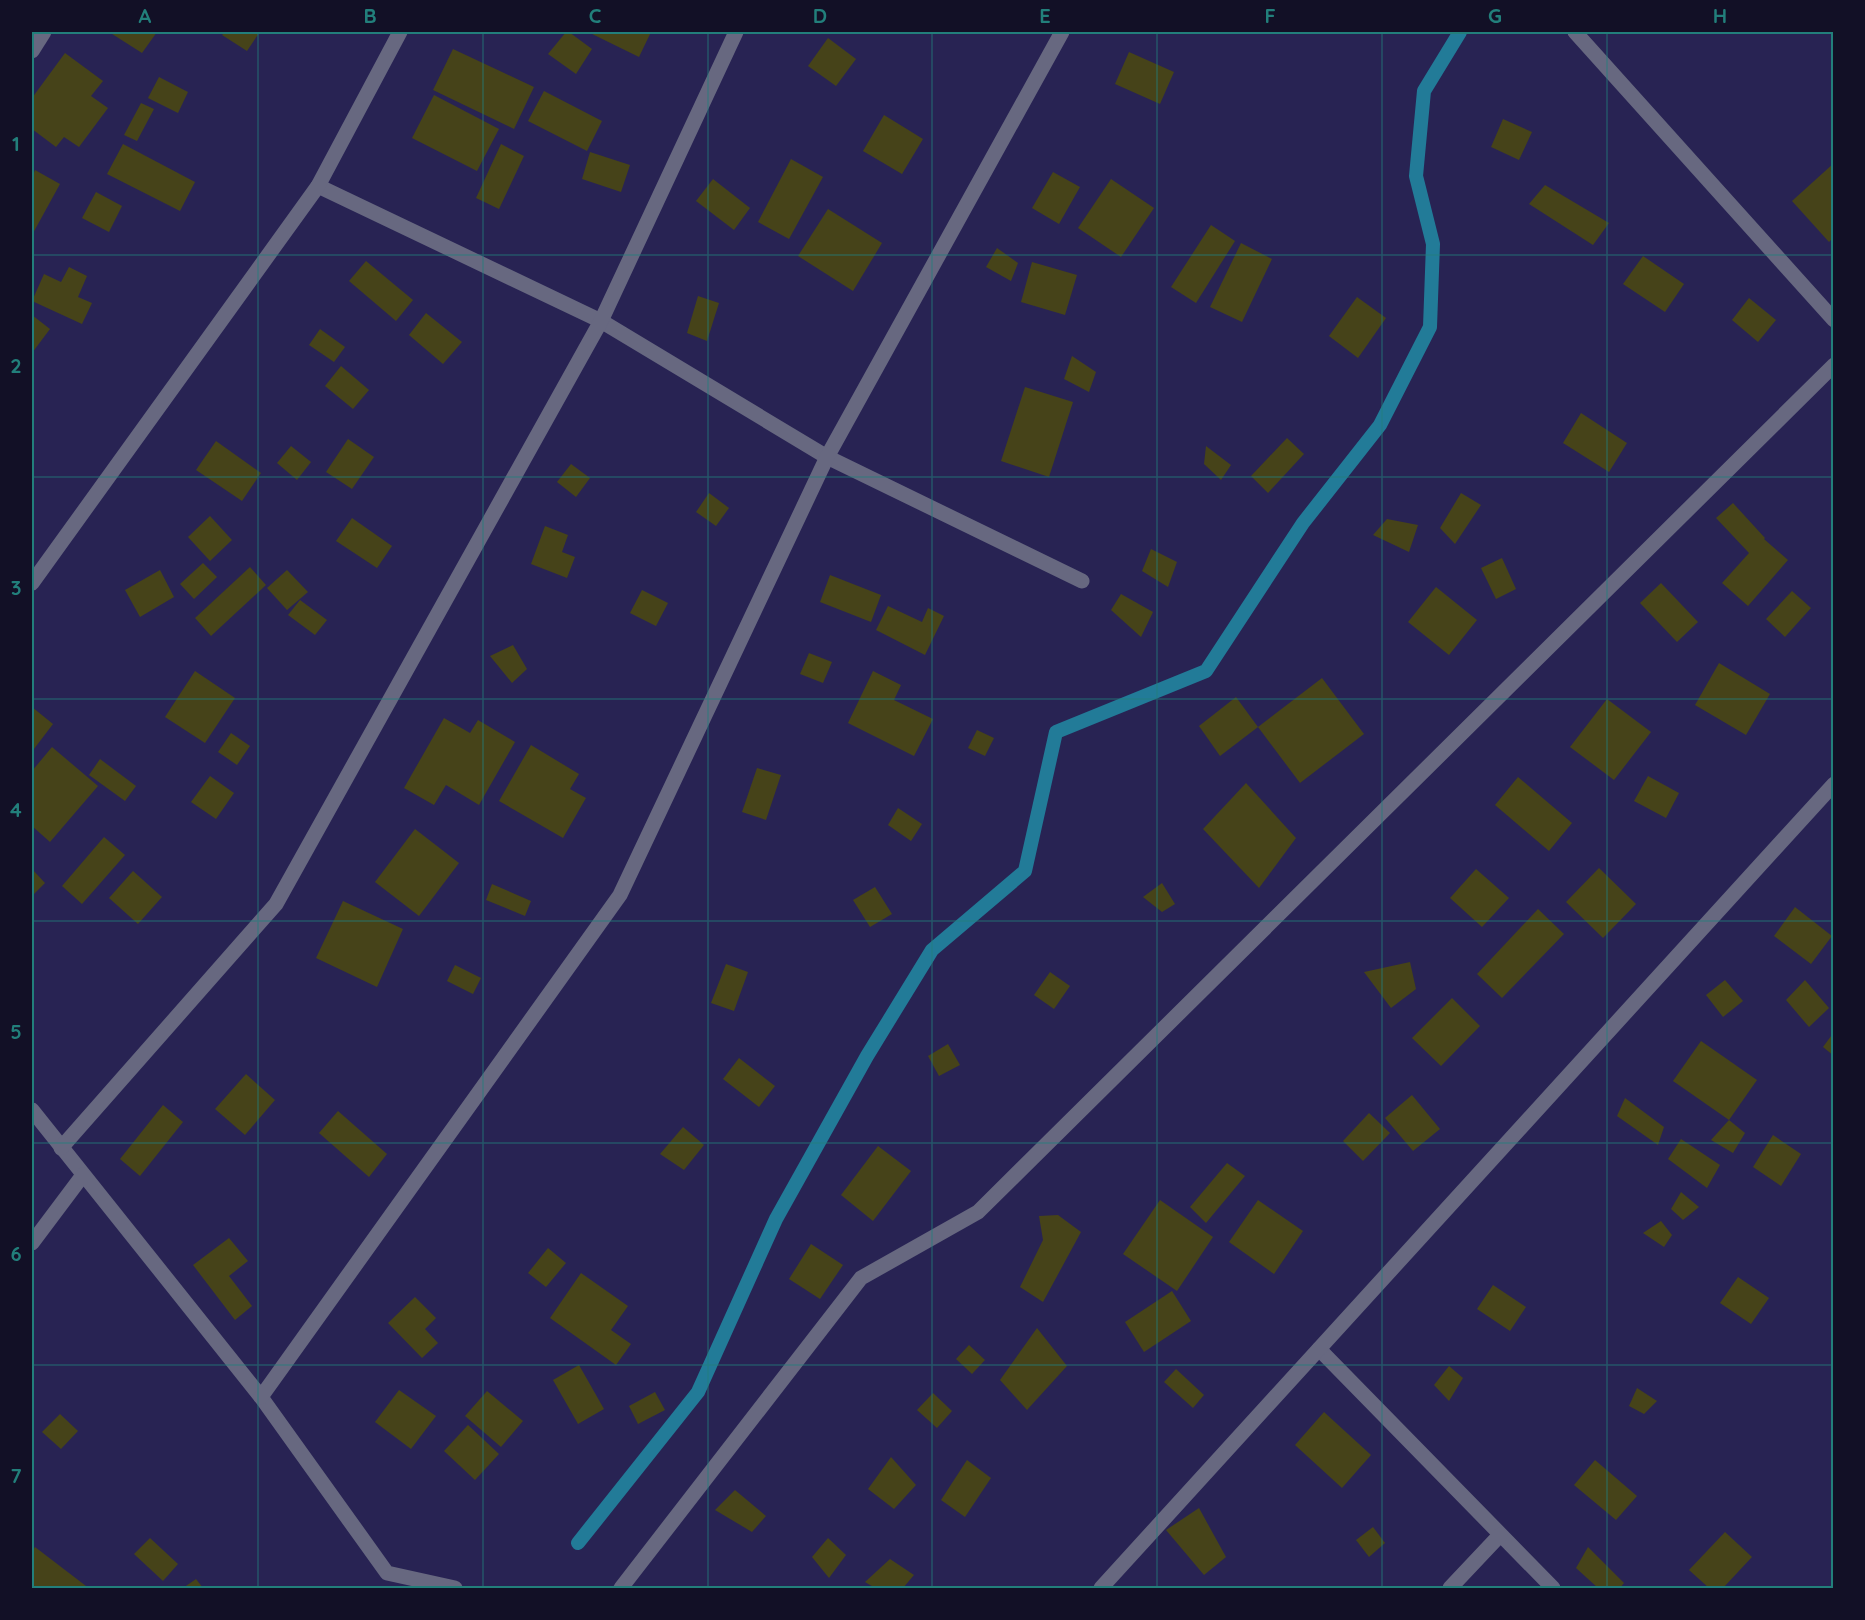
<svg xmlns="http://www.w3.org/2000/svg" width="1865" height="1620" viewBox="0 0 1865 1620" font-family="Quicksand,sans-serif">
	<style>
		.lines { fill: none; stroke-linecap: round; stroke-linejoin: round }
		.stream { stroke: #227b98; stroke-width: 14 }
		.building { fill: #464319 }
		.minor { stroke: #676880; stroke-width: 15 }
		.grid { fill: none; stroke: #227f7b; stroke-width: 1.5; stroke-opacity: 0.55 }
		.neatline { fill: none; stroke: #227f7b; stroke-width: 2 }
		.grid-label { font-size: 20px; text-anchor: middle; font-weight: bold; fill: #227f7b }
	</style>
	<rect width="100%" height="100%" fill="#282353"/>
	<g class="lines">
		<path class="stream" d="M578 1543 698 1392 776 1219 867 1056 932 950 1025 871 1056 732 1206 671 1303 523 1380 425 1430 327 1433 244 1416 176 1424 91 1460 32"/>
	</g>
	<g class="building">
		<path d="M109 32H157L142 53Z"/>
		<path d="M225 32H256L259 33 247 51 222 35Z"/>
		<path d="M566 32H569L592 49 576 74 548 54Z"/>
		<path d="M588 32H651L639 57Z"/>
		<path d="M828 38 856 59 836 86 808 66Z"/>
		<path d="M453 49 534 87 514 129 433 90Z"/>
		<path d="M1129 52 1174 72 1160 104 1115 84Z"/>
		<path d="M65 53 103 81 91 96 108 108 79 147 64 137 56 147 32 129V98Z"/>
		<path d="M159 77 188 92 178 113 148 98Z"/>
		<path d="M544 91 602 121 587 151 528 121Z"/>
		<path d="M434 95 499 129 477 171 412 138Z"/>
		<path d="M141 103 154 109 137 141 124 135Z"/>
		<path d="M884 115 923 139 902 174 863 151Z"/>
		<path d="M1503 119 1532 132 1519 160 1491 147Z"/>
		<path d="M123 144 195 182 180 211 107 174Z"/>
		<path d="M501 144 524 156 499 209 476 198Z"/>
		<path d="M590 152 630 165 621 192 582 179Z"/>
		<path d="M791 159 823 177 789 239 758 222Z"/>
		<path d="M1834 163V237L1829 242 1792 201Z"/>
		<path d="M35 170 60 184 32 235V178Z"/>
		<path d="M1053 172 1080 187 1059 224 1032 208Z"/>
		<path d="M713 179 750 208 734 230 696 201Z"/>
		<path d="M1111 179 1154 208 1121 257 1078 228Z"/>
		<path d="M1545 185 1609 223 1593 245 1529 204Z"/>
		<path d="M96 192 122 206 109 232 82 218Z"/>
		<path d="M828 209 882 243 853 291 798 256Z"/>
		<path d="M1211 225 1235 241 1196 303 1171 287Z"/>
		<path d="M1241 243 1272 259 1242 322 1210 307Z"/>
		<path d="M997 248 1018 263 1011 281 986 267Z"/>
		<path d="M1643 256 1684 284 1665 312 1623 284Z"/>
		<path d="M366 261 413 300 396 321 349 281Z"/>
		<path d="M1032 262 1077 275 1065 315 1021 302Z"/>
		<path d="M69 267 87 276 78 297 92 303 82 324 32 301 44 274 61 282Z"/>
		<path d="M698 296 719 303 707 341 687 333Z"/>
		<path d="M1357 297 1386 318 1358 358 1329 336Z"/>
		<path d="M1749 298 1776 320 1758 342 1732 320Z"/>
		<path d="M426 313 462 342 443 364 409 335Z"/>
		<path d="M32 315 50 329 32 353Z"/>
		<path d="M320 329 345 347 334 362 309 345Z"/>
		<path d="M1072 356 1096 372 1089 392 1064 379Z"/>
		<path d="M341 366 369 390 353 409 325 386Z"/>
		<path d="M1025 387 1073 402 1049 477 1001 461Z"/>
		<path d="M1581 413 1627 443 1609 472 1563 443Z"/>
		<path d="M1287 438 1304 454 1268 493 1251 476Z"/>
		<path d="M348 439 374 457 352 489 326 472Z"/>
		<path d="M216 441 261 473 242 501 196 470Z"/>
		<path d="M291 446 311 462 297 480 277 463Z"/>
		<path d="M1206 446 1231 465 1221 480 1204 464Z"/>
		<path d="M571 464 590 478 576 497 557 482Z"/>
		<path d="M709 493 729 508 716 526 696 512Z"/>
		<path d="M1461 493 1481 505 1455 544 1440 528Z"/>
		<path d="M1733 503 1765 538 1764 539 1788 560 1748 606 1722 583 1749 553 1716 518Z"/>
		<path d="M210 516 232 540 210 561 188 537Z"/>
		<path d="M352 518 392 546 377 568 336 541Z"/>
		<path d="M1387 519 1418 525 1409 552 1373 535Z"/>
		<path d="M545 526 568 535 562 552 575 557 567 578 531 564Z"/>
		<path d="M1151 549 1177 562 1168 587 1142 571Z"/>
		<path d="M1502 558 1516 589 1496 599 1481 568Z"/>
		<path d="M203 563 217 577 194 599 180 584Z"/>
		<path d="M250 567 266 585 211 636 195 618Z"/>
		<path d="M160 570 174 597 140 617 125 590Z"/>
		<path d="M287 570 308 592 287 610 267 588Z"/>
		<path d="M830 575 881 595 871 622 820 602Z"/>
		<path d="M1661 583 1698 622 1677 642 1640 603Z"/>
		<path d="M1436 587 1477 620 1449 655 1408 622Z"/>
		<path d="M642 590 668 603 656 626 630 613Z"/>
		<path d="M1792 591 1811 608 1785 637 1766 619Z"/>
		<path d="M1121 594 1153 612 1141 637 1111 610Z"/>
		<path d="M300 600 327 620 315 635 288 615Z"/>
		<path d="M888 606 922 622 928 608 944 616 925 655 876 630Z"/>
		<path d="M513 645 527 669 512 683 490 656Z"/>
		<path d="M809 653 832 662 823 683 800 674Z"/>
		<path d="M1719 663 1770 694 1746 735 1695 705Z"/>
		<path d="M195 671 235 698 205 743 165 717Z"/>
		<path d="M873 671 901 685 894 700 933 719 914 756 848 723Z"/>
		<path d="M1322 678 1364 734 1300 783 1258 727Z"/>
		<path d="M1236 697 1258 727 1220 756 1199 726Z"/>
		<path d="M1607 699 1651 732 1614 780 1570 747Z"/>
		<path d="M32 707 53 724 34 749 32 747Z"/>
		<path d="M444 718 470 733 478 720 515 742 479 805 446 785 434 805 404 788Z"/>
		<path d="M977 730 994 738 985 756 968 748Z"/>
		<path d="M231 733 250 746 237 765 218 752Z"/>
		<path d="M531 745 579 774 570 789 586 798 563 838 499 801Z"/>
		<path d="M52 747 98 786 50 842 32 826V771Z"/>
		<path d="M100 759 136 786 125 801 89 775Z"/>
		<path d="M757 768 781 775 766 820 742 812Z"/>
		<path d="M210 776 234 793 216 819 191 802Z"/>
		<path d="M1648 776 1679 793 1666 818 1634 801Z"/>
		<path d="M1518 777 1572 823 1549 851 1495 805Z"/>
		<path d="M1246 783 1296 838 1259 888 1203 829Z"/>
		<path d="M898 808 922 824 911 841 888 825Z"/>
		<path d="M415 829 459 863 419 916 375 882Z"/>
		<path d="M104 837 125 855 82 904 62 886Z"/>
		<path d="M1599 868 1636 904 1603 938 1566 902Z"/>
		<path d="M32 869 45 883 32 896Z"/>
		<path d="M1476 869 1509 898 1482 927 1450 898Z"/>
		<path d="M133 871 162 897 138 924 109 898Z"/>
		<path d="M1162 883 1175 904 1162 912 1143 897Z"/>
		<path d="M492 884 531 901 525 916 486 900Z"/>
		<path d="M875 887 892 914 870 927 853 900Z"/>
		<path d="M343 901 403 929 377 987 316 958Z"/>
		<path d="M1795 907 1832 936 1811 964 1774 936Z"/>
		<path d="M1538 909 1564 934 1502 998 1477 974Z"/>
		<path d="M1410 962 1416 989 1391 1008 1364 972Z"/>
		<path d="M726 964 748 972 734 1011 711 1003Z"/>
		<path d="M455 965 481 978 473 994 447 981Z"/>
		<path d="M1050 972 1070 986 1054 1009 1034 995Z"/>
		<path d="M1725 980 1743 1001 1723 1017 1706 995Z"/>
		<path d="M1805 980 1829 1008 1809 1027 1786 1000Z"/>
		<path d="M1452 998 1480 1026 1441 1066 1412 1038Z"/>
		<path d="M1834 1032V1056L1823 1047Z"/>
		<path d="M1701 1041 1757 1080 1729 1120 1673 1081Z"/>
		<path d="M948 1044 960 1065 939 1076 928 1056Z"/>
		<path d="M739 1058 775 1086 759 1107 723 1079Z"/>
		<path d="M246 1074 275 1100 245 1135 215 1109Z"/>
		<path d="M1412 1095 1440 1129 1413 1151 1385 1118Z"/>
		<path d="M1625 1098 1664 1127 1658 1145 1617 1116Z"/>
		<path d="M163 1105 183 1122 140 1176 120 1159Z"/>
		<path d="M338 1111 387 1154 369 1177 319 1133Z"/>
		<path d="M1369 1113 1390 1133 1363 1161 1343 1141Z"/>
		<path d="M1729 1120 1745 1133 1733 1153 1711 1140Z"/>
		<path d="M683 1127 704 1145 684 1170 660 1154Z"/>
		<path d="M1773 1135 1801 1154 1781 1186 1753 1167Z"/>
		<path d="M1681 1139 1720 1165 1707 1188 1668 1159Z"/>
		<path d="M878 1146 911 1171 873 1221 841 1195Z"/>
		<path d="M1227 1163 1245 1176 1206 1223 1190 1207Z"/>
		<path d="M1681 1192 1699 1207 1683 1220 1671 1209Z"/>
		<path d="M1160 1200 1213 1237 1177 1291 1123 1254Z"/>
		<path d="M1258 1200 1303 1231 1274 1274 1229 1242Z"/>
		<path d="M1058 1215 1081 1232 1043 1302 1020 1287 1043 1240 1039 1216Z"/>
		<path d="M1661 1221 1672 1235 1664 1247 1643 1233Z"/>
		<path d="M229 1238 248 1261 229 1276 252 1306 235 1320 193 1265Z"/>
		<path d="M811 1244 843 1265 820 1299 789 1279Z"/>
		<path d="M548 1248 566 1263 546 1287 528 1273Z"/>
		<path d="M581 1273 628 1306 611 1330 631 1344 616 1365 550 1318Z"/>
		<path d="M1738 1277 1769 1298 1751 1324 1720 1303Z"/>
		<path d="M1493 1285 1526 1307 1510 1331 1477 1309Z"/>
		<path d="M1172 1291 1191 1321 1144 1352 1125 1322Z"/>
		<path d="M415 1297 436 1318 425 1329 438 1343 422 1358 388 1323Z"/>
		<path d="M1037 1328 1067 1366 1027 1410 1000 1380Z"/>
		<path d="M969 1345 985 1360 972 1374 956 1359Z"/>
		<path d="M579 1365 604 1409 578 1424 553 1380Z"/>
		<path d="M1449 1366 1463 1378 1449 1401 1434 1385Z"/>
		<path d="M1176 1369 1204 1395 1193 1408 1164 1382Z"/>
		<path d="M1637 1388 1657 1401 1644 1414 1629 1406Z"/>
		<path d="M399 1390 436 1416 411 1449 375 1422Z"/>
		<path d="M487 1391 523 1421 501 1447 465 1416Z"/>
		<path d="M655 1392 665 1410 638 1424 629 1406Z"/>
		<path d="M933 1393 952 1411 937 1428 917 1410Z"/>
		<path d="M1324 1412 1371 1455 1342 1488 1295 1445Z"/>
		<path d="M60 1414 78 1431 61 1449 42 1432Z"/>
		<path d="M468 1425 499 1454 475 1480 444 1451Z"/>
		<path d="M891 1457 916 1485 894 1509 868 1489Z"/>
		<path d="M967 1460 991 1478 965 1517 941 1500Z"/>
		<path d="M1595 1460 1637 1496 1616 1520 1574 1485Z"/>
		<path d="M735 1490 766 1516 752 1532 715 1510Z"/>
		<path d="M1199 1508 1226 1557 1204 1575 1166 1530Z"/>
		<path d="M1373 1527 1385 1543 1369 1557 1356 1540Z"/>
		<path d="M1725 1532 1752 1557 1723 1588H1709L1689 1570Z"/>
		<path d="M150 1538 178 1564 163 1581 134 1554Z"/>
		<path d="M828 1538 846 1555 829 1578 812 1557Z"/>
		<path d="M35 1547 86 1586 84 1588H37L32 1584V1552Z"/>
		<path d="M1588 1547 1624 1583 1620 1588H1598L1576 1568Z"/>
		<path d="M890 1559 914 1575 903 1588H875L865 1582Z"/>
		<path d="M196 1579 203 1588H183Z"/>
	</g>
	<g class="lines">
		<g class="minor">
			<path d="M1575 32 1834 320"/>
			<path d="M32 51 44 32"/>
			<path d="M318 186 601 321 827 457 1082 581"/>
			<path d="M32 583 318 186 400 32"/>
			<path d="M32 1110 261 1397 387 1573 455 1588"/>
			<path d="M61 1148 276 904 601 321 736 32"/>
			<path d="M32 1243 83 1175"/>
			<path d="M1319 1349 1553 1588"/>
			<path d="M261 1397 620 895 827 457 1062 32"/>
			<path d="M621 1588 861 1278 978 1212 1834 365"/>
			<path d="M1101 1588 1834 784"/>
			<path d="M1450 1588 1500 1535"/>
		</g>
	</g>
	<path class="grid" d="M258 32V1588M483 32V1588M708 32V1588M932 32V1588M1157 32V1588M1382 32V1588M1607 32V1588M32 255H1834M32 477H1834M32 699H1834M32 921H1834M32 1143H1834M32 1365H1834"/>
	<rect width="1865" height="1620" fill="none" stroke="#121026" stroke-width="66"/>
	<rect x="33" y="33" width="1799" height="1554" class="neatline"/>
	<g class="grid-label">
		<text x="145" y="23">A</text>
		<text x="370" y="23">B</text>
		<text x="595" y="23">C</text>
		<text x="820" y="23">D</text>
		<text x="1045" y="23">E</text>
		<text x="1270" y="23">F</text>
		<text x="1495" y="23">G</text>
		<text x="1720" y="23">H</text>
		<text x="16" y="151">1</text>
		<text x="16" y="373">2</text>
		<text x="16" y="595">3</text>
		<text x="16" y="817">4</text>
		<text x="16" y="1039">5</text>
		<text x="16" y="1261">6</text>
		<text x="16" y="1483">7</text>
	</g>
</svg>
